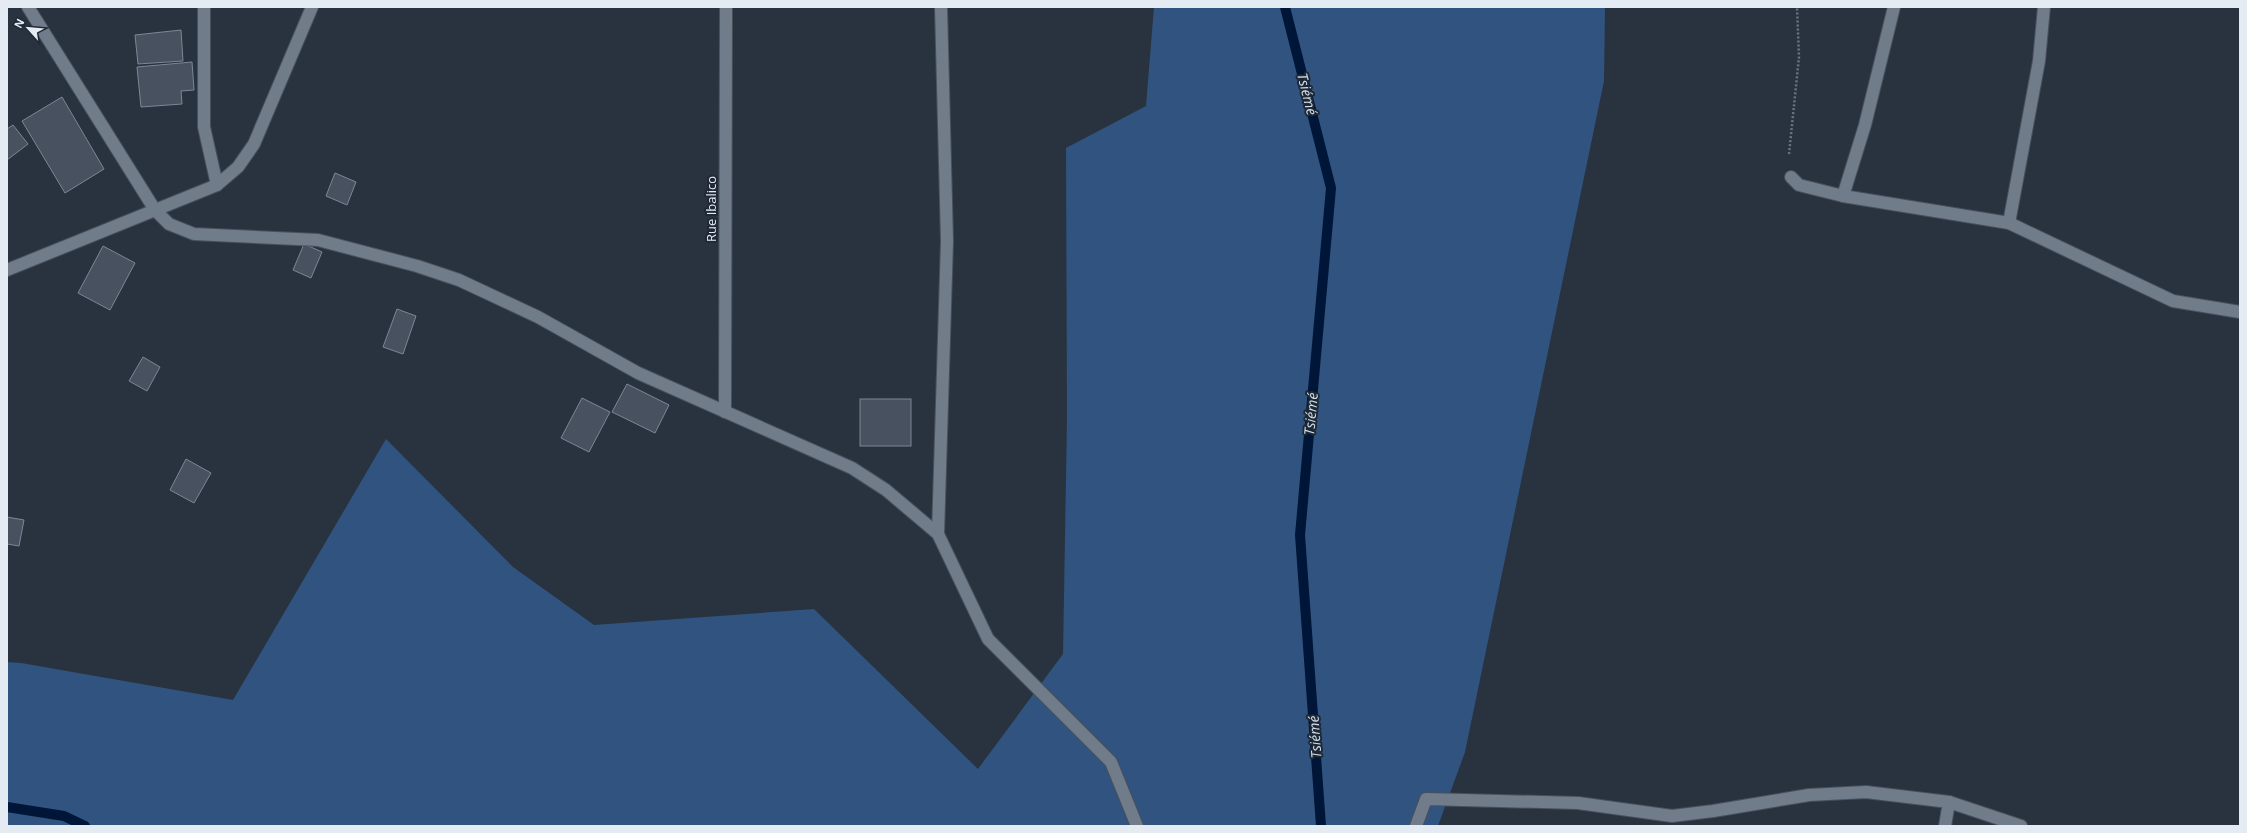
<svg xmlns="http://www.w3.org/2000/svg" width="2247" height="833" viewBox="0 0 2247 833" font-family="'Open Sans',sans-serif">
	<style>
		.green { fill: #31537f }
		.lines { fill: none; stroke-linecap: round; stroke-linejoin: round }
		.stream { stroke: #001638; stroke-width: 10 }
		.building { fill: #47515f; stroke: #7c8797 }
		.street-casing { stroke: #49505b; stroke-width: 14 }
		.path { stroke: #6c7480; stroke-width: 2.5; stroke-dasharray: 2 2; stroke-linecap: butt }
		.street { stroke: #717c8b; stroke-width: 12 }
		.labels { text-anchor: middle; stroke-width: 4; stroke-linejoin: round; paint-order: stroke }
		.street-label { font-size: 13px; fill: #e5ebf3; stroke: #1f2935 }
		.water-label { font-size: 14px; font-style: italic; fill: #d4e0ef; stroke: #1f2935 }
	</style>
	<rect width="100%" height="100%" fill="#293340"/>
	<path class="green" d="M1154 7H1605L1604 81 1465 752 1438 826H7V662L21 663 233 700 386 439 513 567 594 625 814 609 978 769 1063 654 1067 419 1066 148 1146 106Z"/>
	<g class="lines">
		<g class="stream">
			<path d="M1285 7 1331 188 1300 535 1321 826"/>
			<path d="M7 807 64 816 85 826"/>
		</g>
	</g>
	<g class="building">
		<path d="M181 30 183 61 138 64 135 35Z"/>
		<path d="M192 62 194 90 181 91 182 104 141 107 137 67Z"/>
		<path d="M62 97 104 169 65 193 22 121Z"/>
		<path d="M13 125 28 144 7 160V129Z"/>
		<path d="M335 173 356 182 347 205 326 196Z"/>
		<path d="M304 244 322 252 311 278 293 270Z"/>
		<path d="M103 246 135 263 110 310 78 293Z"/>
		<path d="M397 309 416 316 403 354 383 347Z"/>
		<path d="M143 357 160 367 147 391 129 381Z"/>
		<path d="M627 384 669 405 655 433 612 412Z"/>
		<path d="M582 398 610 412 589 452 561 438Z"/>
		<rect x="860" y="399" width="51" height="47"/>
		<path d="M186 459 211 473 194 503 170 490Z"/>
		<path d="M7 517 24 520 19 546 7 544Z"/>
	</g>
	<g class="lines">
		<defs>
			<g id="street">
				<path d="M28 7 155 210 169 224 194 234 318 240 417 266 459 280 538 317 638 373 852 468 886 490 938 534 988 639 1111 762 1137 826"/>
				<path d="M204 7V127L217 185"/>
				<path d="M1791 177 1799 185 1843 196 2009 223 2173 301 2240 312"/>
				<path d="M1843 196 1865 125 1894 7"/>
				<path d="M2009 223 2039 61 2044 7"/>
				<path d="M7 270 217 185 238 167 254 144 312 7"/>
				<path d="M725 412 726 7"/>
				<path d="M938 534 947 241 941 7"/>
				<path d="M1416 826 1426 799 1578 803 1672 816 1713 811 1809 795 1866 792 1949 802 2021 826"/>
				<path d="M1945 826 1949 802"/>
			</g>
		</defs>
		<use href="#street" class="street-casing"/>
		<path class="path" d="M1789 154 1799 57 1797 7"/>
		<use href="#street" class="street"/>
	</g>
	<g class="labels">
		<g class="street-label">
			<text transform="translate(711 209) rotate(-90)" y="5">Rue Ibalico</text>
		</g>
		<g class="water-label">
			<text transform="translate(1307 94) rotate(76)" y="5">Tsiémé</text>
			<text transform="translate(1311 414) rotate(-85)" y="5">Tsiémé</text>
			<text transform="translate(1315 737) rotate(-94)" y="5">Tsiémé</text>
		</g>
	</g>
	<rect width="2247" height="833" fill="none" stroke="#e5ebf3" stroke-width="16"/>
	<g transform="translate(28 28) rotate(297)" stroke="#1f2935" stroke-width="3" paint-order="stroke">
	<path d="M0-3L7 15L0 10L-7 15Z" fill="#e5ebf3"/>
	<text y="-6" font-size="11" font-weight="bold" text-anchor="middle" fill="#e5ebf3">N</text>
	</g>
</svg>
